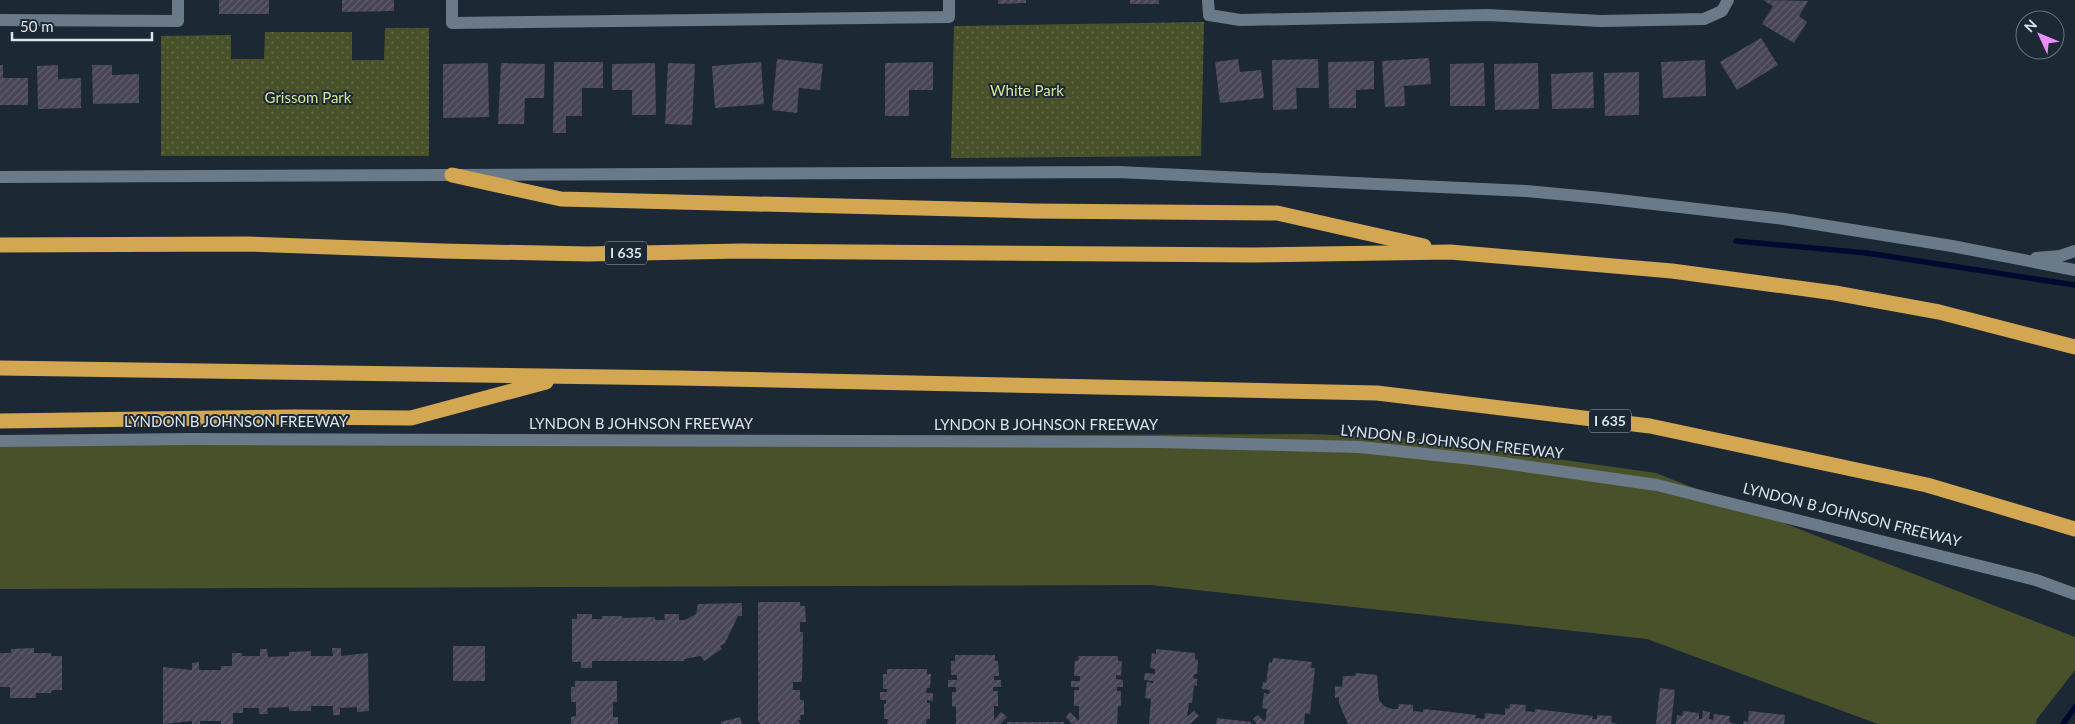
<svg xmlns="http://www.w3.org/2000/svg" width="2075" height="724" viewBox="0 0 2075 724" font-family="Lato,sans-serif">
	<style>
		.green { fill: #49512a }
		.park { fill: url(#park-dots) }
		.lines { fill: none; stroke-linecap: round; stroke-linejoin: round }
		.stream { stroke: #000930; stroke-width: 5.5 }
		.building { fill: url(#building-hatch) }
		.street { stroke: #6b7a88; stroke-width: 12 }
		.secondary { stroke: #6b7a88; stroke-width: 12 }
		.highway { stroke: #d3a751; stroke-width: 15 }
		.labels { text-anchor: middle; stroke-width: 4; stroke-linejoin: round; paint-order: stroke }
		.shield { fill: #1c2834; stroke: #a2acb4; stroke-width: 1 }
		.shield-label { font-size: 14px; font-weight: bold; fill: #dce4eb }
		.park-label { font-size: 15px; fill: #d5e893; stroke: #1c2834 }
		.street-label { font-size: 15px; fill: #dce4eb; stroke: #1c2834 }
	</style>
	<defs>
		<pattern id="park-dots" width="8" height="8" patternUnits="userSpaceOnUse" patternTransform="scale(1.25)"><rect width="8" height="8" fill="#49512a"/><path d="M2 2h.1M6 6h.1" fill="none" stroke="#636a49" stroke-width="1.8" stroke-linecap="round"/></pattern>
		<pattern id="building-hatch" width="6" height="6" patternUnits="userSpaceOnUse" patternTransform="scale(1.25)"><rect width="6" height="6" fill="#474556"/><path d="M-1 1l2-2M0 6l6-6M5 7l2-2" fill="none" stroke="#61606e"/></pattern>
	</defs>
	<rect width="100%" height="100%" fill="#1c2834"/>
	<path class="green" d="M1310 434 1411 438 1656 473 2075 637V670L2037 719 2036 724H1878L1647 639 1151 585 0 589V439Z"/>
	<g class="park">
		<path d="M1204 22 1201 156 951 158 954 26Z"/>
		<path d="M385 28H429V156H161V36L231 35V59H264L265 32H352V60H384Z"/>
	</g>
	<g class="lines">
		<g class="stream">
			<path d="M1736 241 1867 253 2075 285"/>
			<path d="M2063 724 2075 707"/>
		</g>
	</g>
	<g class="building">
		<rect x="219" y="0" width="50" height="14"/>
		<path d="M342 0H394V11L342 12Z"/>
		<path d="M998 0H1026V3L998 4Z"/>
		<rect x="1130" y="0" width="29" height="4"/>
		<path d="M1763 0 1808 1 1799 16 1807 22 1794 43 1762 24 1773 6Z"/>
		<path d="M1761 38 1778 65 1737 90 1720 62Z"/>
		<path d="M1429 58 1431 84 1404 86 1405 106 1385 107 1382 61Z"/>
		<path d="M777 59 823 64 820 90 799 88 797 113 772 110Z"/>
		<path d="M1238 59 1240 72 1261 70 1264 98 1220 103 1215 62Z"/>
		<path d="M1318 59 1319 88H1296L1297 109 1273 110 1272 60Z"/>
		<path d="M1705 60 1706 96 1663 98 1661 62Z"/>
		<path d="M1374 61V89L1356 90V108H1329L1328 62Z"/>
		<path d="M554 62H603V88H582V116H566V133H553Z"/>
		<path d="M761 62 764 104 715 108 712 66Z"/>
		<path d="M933 62V90H909V116H885V63Z"/>
		<path d="M488 63 489 117 443 118V64Z"/>
		<path d="M501 63 545 64 544 98H525L524 124H498Z"/>
		<path d="M655 63 656 115H632V90H612V64Z"/>
		<path d="M668 63 695 64 692 125 665 124Z"/>
		<path d="M1484 63 1485 106H1450V64Z"/>
		<path d="M1538 63 1539 109 1495 110 1494 64Z"/>
		<path d="M0 65H3V78H28V105H0Z"/>
		<path d="M58 65V79L81 78V108L38 109 37 66Z"/>
		<path d="M92 65H112V75L139 74V103L93 104Z"/>
		<path d="M1593 72 1594 108 1552 109 1551 74Z"/>
		<path d="M1639 72V115L1605 116 1604 73Z"/>
		<path d="M758 602H800V606H805L806 622H800V632H803L802 682H793V690H800V700H804V715H800L801 720H798L800 724H760L758 721Z"/>
		<path d="M742 603V616H738L725 643 720 646 722 649 704 661 701 656 684 659V661H592V668H581V662H572V619H577V614H592V619H602V616H622V618L655 617V620H665L664 614H679V620H685L696 614 698 604Z"/>
		<rect x="453" y="646" width="32" height="35"/>
		<path d="M34 648V653H51V656H62V690H52L51 693H36V698H10V687H0V653H11V649Z"/>
		<path d="M332 648H341V656L368 653 369 711 357 712V707L340 708V715H333V706H311V711H289V707L267 708 268 714H259V708H243V713H233V724H221V721H200V724H192V721L163 724V667L192 670V663L199 662V670H221V666H232V653H242V656H260V649H267L268 657 289 656V652L311 651V656H333Z"/>
		<path d="M1156 649 1195 653V659L1198 660 1197 674H1194L1193 678 1197 679V686L1194 685 1192 703H1189L1187 717 1194 711 1199 716 1190 724H1149L1151 699 1145 698 1147 682 1153 683V681L1144 680 1145 673 1155 674V669L1150 668 1152 653 1156 654Z"/>
		<path d="M955 655H995V661H998L999 676H994V680H1001V687H993V691H998V706H994V720L1001 712 1007 717 1000 724H956V707L952 706V692H956V687H948V680H957V675H951V661H955Z"/>
		<path d="M1078 656H1118V661H1122L1121 676 1116 675V679L1123 680V687H1117V691H1121V706H1118L1117 724H1072L1066 717 1070 712 1079 721V706H1074V690H1079V687H1071V681H1080V676H1074L1075 661 1079 660Z"/>
		<path d="M1273 658 1312 662 1311 668H1315L1310 714 1305 713 1304 724H1257L1253 719 1258 715 1265 722 1267 709 1262 708 1264 693 1269 694 1270 690 1262 689 1263 682 1266 683 1269 662 1272 663Z"/>
		<path d="M887 669H927V674H931L930 688H927L926 693H933V701L927 700V703H930V719H927L926 724H887L888 719H884V704H886V700H880V692H887V689H883V674H887Z"/>
		<path d="M1356 673 1377 675 1379 700 1384 706 1392 709H1398L1399 704 1413 705V711L1423 712V709L1443 711 1476 715 1475 718 1484 719 1485 713 1505 715V708L1509 709 1510 704 1526 705 1525 711 1535 712V709L1593 716 1592 719H1597V715L1612 716 1611 722 1617 724H1348L1339 703V697L1335 698V686L1342 687 1343 676H1355Z"/>
		<path d="M575 681H617V702H613V717H618V724H571V717L576 716V702H571V687H575Z"/>
		<path d="M1660 688 1675 690 1671 724H1656Z"/>
		<path d="M1683 711 1699 713V719H1702L1703 711 1710 712 1709 719 1713 720 1714 714 1730 716 1729 722 1736 724H1676L1677 715 1682 716Z"/>
		<path d="M1749 711 1785 715 1784 724H1743L1744 721 1748 722Z"/>
		<path d="M740 717 742 724H721V722Z"/>
		<path d="M1217 718 1251 722V724H1216Z"/>
		<rect x="1007" y="722" width="57" height="2"/>
	</g>
	<g class="lines">
		<g class="street">
			<path d="M452 0V23L949 17V0"/>
			<path d="M1208 0 1209 15 1240 20 1488 15 1601 21 1704 19 1722 11 1728 0"/>
			<path d="M0 20 178 21V0"/>
		</g>
		<g class="secondary">
			<path d="M0 177 1118 172 1526 191 1601 198 1784 219 1952 246 2075 270"/>
			<path d="M2036 258 2060 256 2075 251"/>
			<path d="M0 441 191 439 1159 442 1360 447 1482 460 1657 485 2036 580 2075 594"/>
		</g>
		<g class="highway">
			<path d="M452 175 561 199 1033 211 1277 213 1424 246"/>
			<path d="M0 245 246 244 442 251 588 254 741 251 1253 255 1450 252 1672 271 1835 293 1939 312 2075 347"/>
			<path d="M0 368 678 378 1377 393 1650 426 1927 485 2075 529"/>
			<path d="M0 421 294 417 411 418 546 382"/>
		</g>
	</g>
	<g class="labels">
		<g class="shield">
			<rect x="605" y="241.5" width="42" height="23" rx="4"/>
			<rect x="1589" y="409.5" width="42" height="23" rx="4"/>
		</g>
		<g class="shield-label">
			<text x="626" y="258">I 635</text>
			<text x="1610" y="426">I 635</text>
		</g>
		<g class="park-label">
			<text x="1027" y="96">White Park</text>
			<text x="308" y="103">Grissom Park</text>
		</g>
		<g class="street-label">
			<text x="236" y="427">LYNDON B JOHNSON FREEWAY</text>
			<text x="641" y="429">LYNDON B JOHNSON FREEWAY</text>
			<text x="1046" y="430">LYNDON B JOHNSON FREEWAY</text>
			<text transform="translate(1452 442) rotate(6)" y="5">LYNDON B JOHNSON FREEWAY</text>
			<text transform="translate(1852 515) rotate(14)" y="5">LYNDON B JOHNSON FREEWAY</text>
		</g>
	</g>
	<g transform="translate(2040 35) rotate(314)"><circle r="24" fill="#1c2834" stroke="#69737d"/>
	<path d="M0-4L9 19L0 12L-9 19Z" fill="#eb8dfb"/>
	<text y="-8" font-size="14" font-weight="bold" text-anchor="middle" fill="#dce4eb">N</text>
	</g>
	<path d="M12 32v8h140v-8" fill="none" stroke="#dce4eb" stroke-width="2.5"/>
	<text x="20" y="32" font-size="15" fill="#dce4eb" stroke="#1c2834" stroke-width="4" paint-order="stroke">50 m</text>
</svg>
